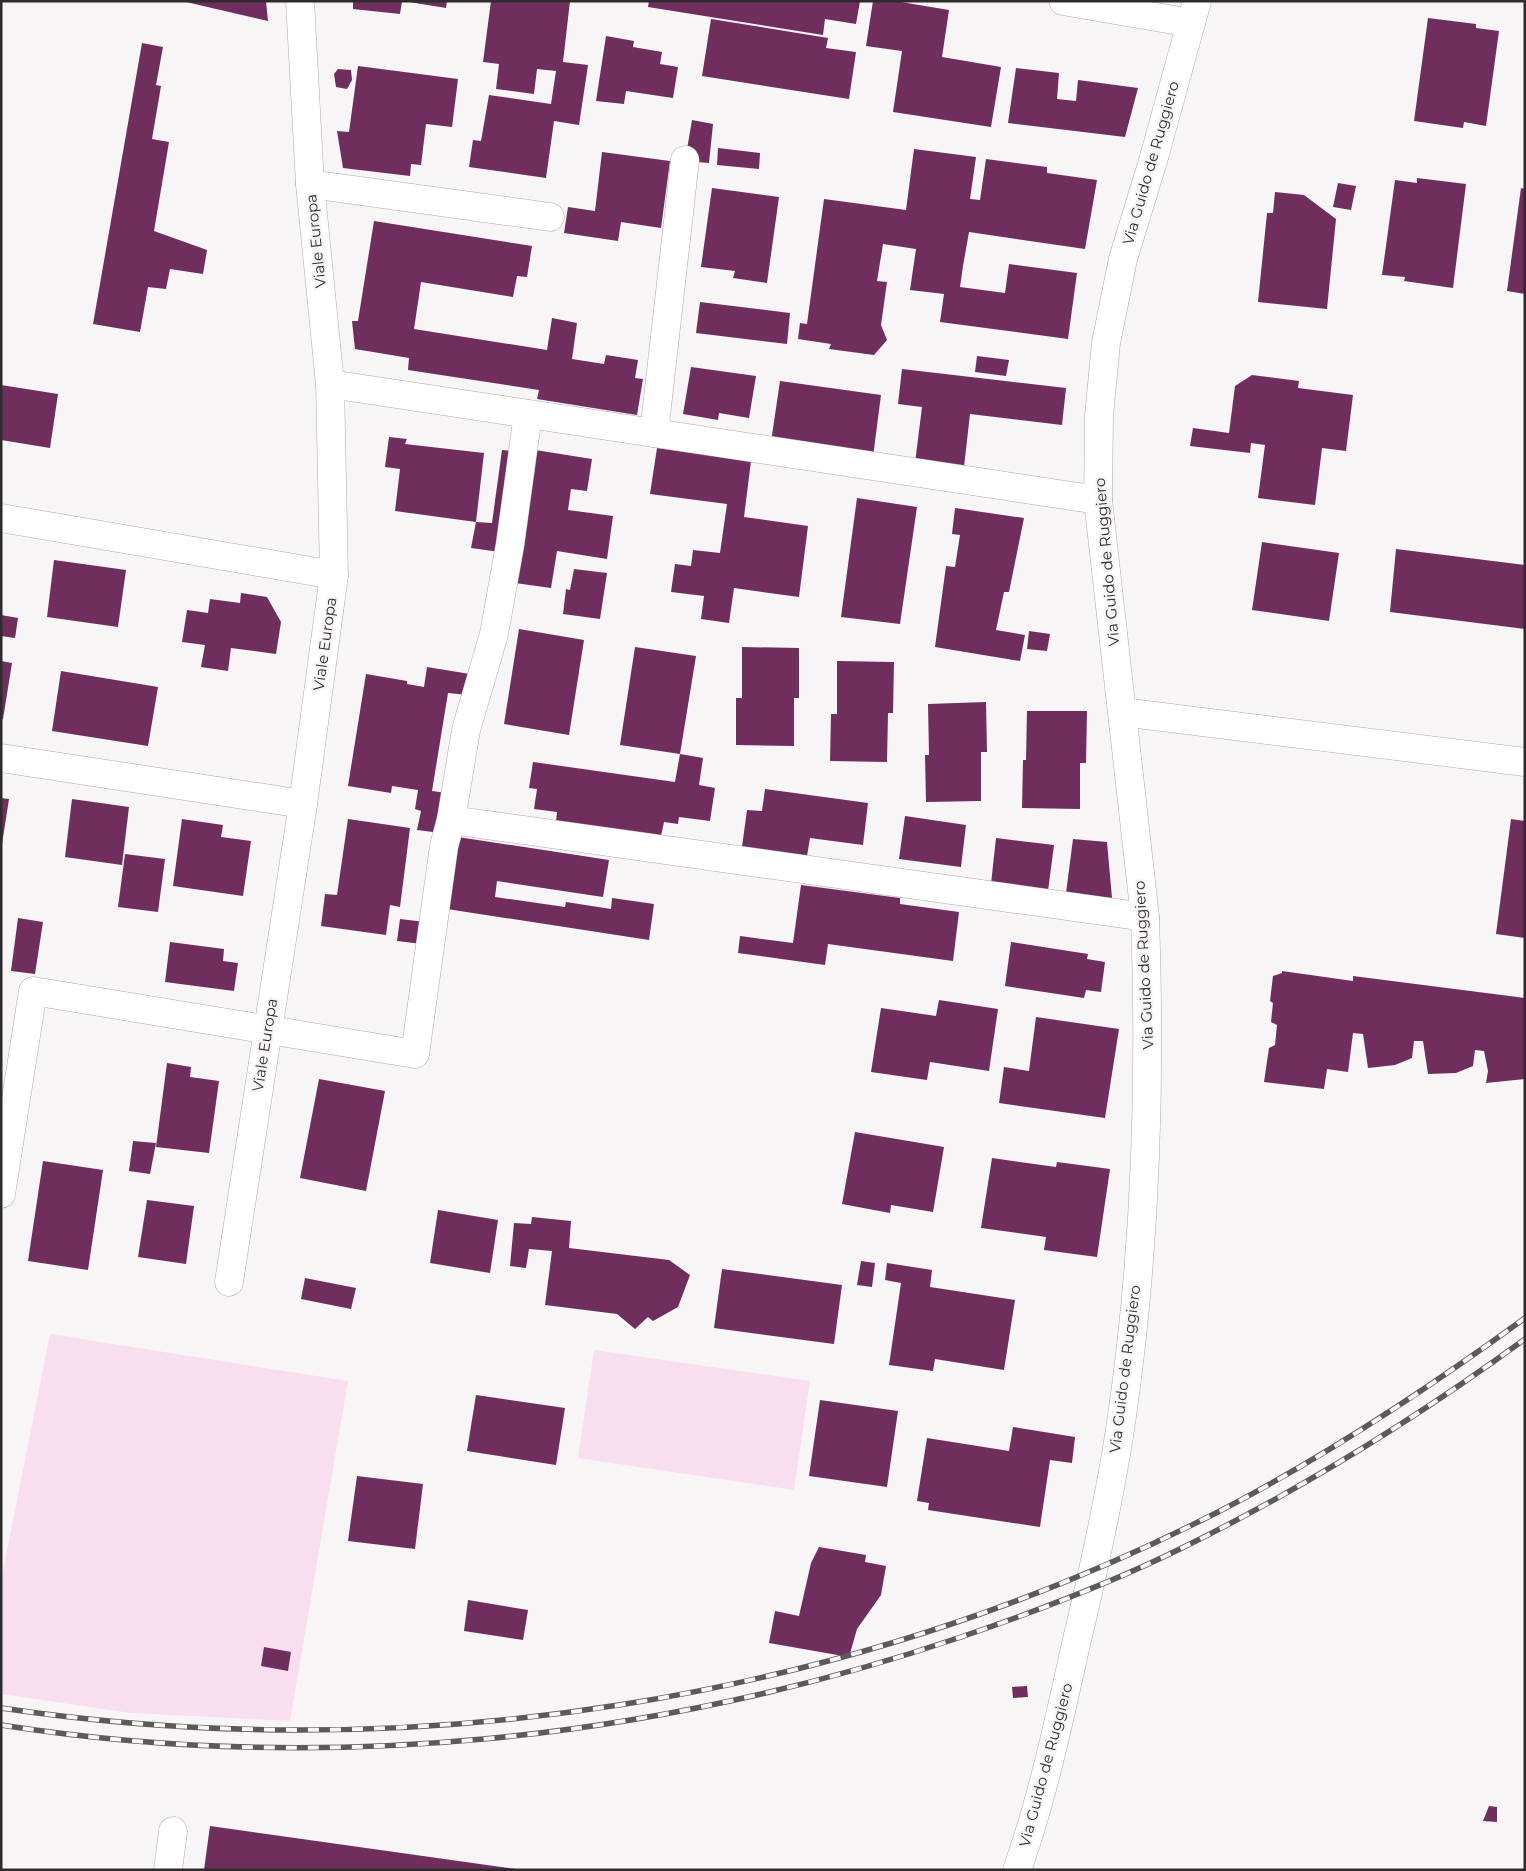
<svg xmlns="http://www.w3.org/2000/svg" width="1526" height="1871" viewBox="0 0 1526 1871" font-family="Montserrat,sans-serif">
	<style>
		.green { fill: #f9deef }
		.building { fill: #6f2e5d }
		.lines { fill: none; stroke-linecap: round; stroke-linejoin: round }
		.minor-casing { stroke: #aba8aa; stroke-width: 29 }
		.minor { stroke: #fff; stroke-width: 28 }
		.rail-casing { stroke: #5b595a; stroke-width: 5.5 }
		.rail { stroke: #f8f5f7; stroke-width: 4; stroke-dasharray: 11; stroke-linecap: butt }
		.labels { text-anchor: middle; stroke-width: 5; stroke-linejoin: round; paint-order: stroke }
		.street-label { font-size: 15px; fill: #2d2b2c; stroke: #f8f5f7 }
	</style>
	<rect width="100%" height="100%" fill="#f8f5f7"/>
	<g class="green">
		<path d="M50 1334 348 1381 290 1721 131 1713 1 1694V1581Z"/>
		<path d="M594 1350 810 1381 794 1490 578 1458Z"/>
	</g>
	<g class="building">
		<path d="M186 1H266L268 21 186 2Z"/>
		<path d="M353 1H402L400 14 353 9Z"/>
		<path d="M403 1H447L446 8Z"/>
		<path d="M491 1H570L563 62 588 65 579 125 554 121 546 178 469 167 473 140 481 141 489 95 551 104 556 71 537 69 534 94 496 89 499 64 483 62Z"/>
		<path d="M649 1H860L856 24 825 19 823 35 648 7Z"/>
		<path d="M873 1H895L949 10 942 57 1001 67 991 127 893 112 902 51 866 46Z"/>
		<path d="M1428 18 1476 24V28L1499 31 1486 126 1464 122 1463 128 1414 121Z"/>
		<path d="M711 19 828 38 826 48 856 52 849 99 702 76Z"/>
		<path d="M606 36 634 41 633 47 662 52 660 64 678 67 673 98 626 91 624 104 596 101Z"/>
		<path d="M142 43 163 47 156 85 161 86 152 139 169 142 154 231 207 250 203 274 170 269 166 289 148 287 140 332 93 324Z"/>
		<path d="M358 66 458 79 452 127 426 124 421 165 411 164 410 176 343 168 337 131 349 132Z"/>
		<path d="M1016 68 1059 73 1057 99 1076 101 1078 80 1138 88 1125 137 1008 123Z"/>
		<path d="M338 69 351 70 352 80 347 89 336 87 334 74Z"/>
		<path d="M692 120 713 124 709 163 685 161Z"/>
		<path d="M718 148 760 153 759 169 717 165Z"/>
		<path d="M914 149 976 157 970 199 980 200 986 159 1047 167V173L1097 180 1085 249 969 232 963 266 960 287 1005 293 1009 264 1077 273 1068 339 940 322 944 294 910 290 916 249 883 244 877 281 887 282 881 325 887 340 874 355 829 349 831 344 798 339 800 323 807 324 824 199 906 210Z"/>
		<path d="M602 152 670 161 661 228 621 222 618 241 564 233 568 207 595 211Z"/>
		<path d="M1417 178 1466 184 1453 288 1404 281 1405 277 1382 275 1395 180 1417 183Z"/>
		<path d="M1338 183 1356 186 1351 210 1333 207Z"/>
		<path d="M712 188 779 197 767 283 733 278 735 271 701 267Z"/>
		<path d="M1521 188 1525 189V294L1507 291Z"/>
		<path d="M1275 192 1304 195 1336 219 1327 309 1258 302 1267 213H1273Z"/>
		<path d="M374 221 532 246 527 277 517 276 513 297 421 282 414 329 547 350 552 318 577 323 572 359 604 364 606 355 638 360 635 378 643 379 637 415 537 399 539 390 408 370 409 358 355 349 352 321H358Z"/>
		<path d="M700 302 790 313 787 344 696 333Z"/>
		<path d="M977 356 1009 360 1006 376 975 372Z"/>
		<path d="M691 367 756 376 749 418 719 413 718 420 683 414Z"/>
		<path d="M902 369 1066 388 1062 425 970 414 964 467 915 463 922 407 898 404Z"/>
		<path d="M1252 375 1299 381 1298 388 1353 395 1346 451 1322 448 1315 505 1258 498 1265 445 1251 443 1250 453 1190 446 1193 428 1229 433 1235 386Z"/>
		<path d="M780 381 881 395 873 457 771 442Z"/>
		<path d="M1 385 58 394 50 448 1 440Z"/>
		<path d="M389 437 407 439 405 444 484 453 476 522 395 511 400 469 385 467Z"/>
		<path d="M657 448 751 461 744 517 808 526 799 597 734 588 729 623 701 619 704 596 671 592 675 564 691 566 693 550 720 553 727 504 650 494Z"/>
		<path d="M502 450 521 452 507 553 471 548 476 522 492 523Z"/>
		<path d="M535 450 592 459 587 491 571 489 568 510 613 516 607 559 557 551 551 588 515 583Z"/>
		<path d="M857 498 917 507 900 624 841 617Z"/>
		<path d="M955 508 1024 518 1009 592H1004L996 630 1025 635 1020 661 935 647 946 566 955 567 960 535 952 534Z"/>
		<path d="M1262 542 1339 553 1329 621 1252 610Z"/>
		<path d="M1396 549 1525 565V629L1390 612Z"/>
		<path d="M54 560 126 570 118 627 47 617Z"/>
		<path d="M574 569 607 573 600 619 563 614 566 589 570 590Z"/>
		<path d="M241 593 267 597 281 622 276 654 231 648 228 671 201 667 205 645 182 642 187 610 208 613 210 599 240 603Z"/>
		<path d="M1 615 18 618 15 638 1 636Z"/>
		<path d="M519 629 584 640 569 735 504 724Z"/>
		<path d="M1029 631 1050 634 1047 651 1027 649Z"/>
		<path d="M635 647 696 656 680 754 703 758 699 785 715 788 710 821 679 817 678 824 664 822 661 836 556 821 557 812 534 809 537 789 529 788 533 762 675 782 680 754 620 745Z"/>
		<path d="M742 647 799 648V698H794V746L736 745V698H742Z"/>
		<path d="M1 661 12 663 3 719H1Z"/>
		<path d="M837 661 894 662 893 713H888L887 762 830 761 831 714H837Z"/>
		<path d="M427 667 476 675 469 695 448 693 432 791 447 793 441 833 417 830 421 811 415 809 418 790 392 786 391 793 348 786 366 674 407 681V684L424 687Z"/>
		<path d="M61 671 158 687 148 746 52 731Z"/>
		<path d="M986 702 987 752H981V801L926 802 925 755H929L928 704Z"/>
		<path d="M1027 711H1087L1086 763H1080V809L1022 808 1023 760H1026Z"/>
		<path d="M765 789 868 803 863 845 810 838 807 856 742 847 747 810 762 811Z"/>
		<path d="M1 798 9 799 2 844H1Z"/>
		<path d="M72 799 129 807 122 865 65 857Z"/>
		<path d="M905 816 966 825 961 867 899 859Z"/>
		<path d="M182 819 223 825 221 837 251 841 243 896 173 886Z"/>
		<path d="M348 819 410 828 400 907 390 905 386 935 321 926 325 894 337 895Z"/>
		<path d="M1511 819 1525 821V938L1496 934Z"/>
		<path d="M458 837 609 860 603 897 497 881 495 897 565 907 566 902 611 909 612 898 654 904 649 940 447 909Z"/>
		<path d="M996 838 1054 845 1048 891 991 884Z"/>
		<path d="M1073 839 1107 842 1112 898 1066 893Z"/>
		<path d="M125 854 165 859 158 912 118 907Z"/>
		<path d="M801 885 900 898V904L959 912 953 961 828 944 825 965 738 953 740 936 793 943Z"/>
		<path d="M18 918 43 922 35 974 11 971Z"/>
		<path d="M400 919 425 922 422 944 397 941Z"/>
		<path d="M170 942 224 949 223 961 238 963 234 991 165 982Z"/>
		<path d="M1011 942 1088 954 1087 959 1105 962 1101 992 1086 990 1084 998 1005 986Z"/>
		<path d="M1282 971 1353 981V976L1525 998V1079L1486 1083 1488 1071 1484 1051 1475 1050 1473 1066 1456 1073 1428 1074 1423 1041H1414L1412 1058 1395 1065 1368 1068 1363 1034 1353 1033 1348 1072 1327 1069 1324 1089 1264 1082 1269 1048 1275 1045 1277 1025 1271 1022 1273 1003 1270 1001 1273 976 1282 973Z"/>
		<path d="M939 1000 998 1009 989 1071 930 1062 927 1080 871 1072 881 1008 936 1016Z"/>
		<path d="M1036 1017 1119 1029 1105 1118 999 1103 1004 1067 1029 1071Z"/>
		<path d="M167 1063 191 1067 190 1077 219 1081 209 1153 156 1147Z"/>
		<path d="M319 1079 385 1091 366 1191 300 1178Z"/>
		<path d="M855 1132 944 1147 933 1212 891 1205 890 1213 842 1204Z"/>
		<path d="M133 1141 156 1143 150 1174 129 1171Z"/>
		<path d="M992 1158 1056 1167 1057 1162 1110 1169 1097 1257 1044 1250 1046 1237 981 1228Z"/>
		<path d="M43 1161 103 1170 88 1270 28 1261Z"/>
		<path d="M147 1200 194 1206 186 1264 138 1257Z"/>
		<path d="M438 1210 498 1220 490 1273 430 1263Z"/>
		<path d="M532 1217 571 1221 569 1248 669 1260 690 1275 678 1307 653 1321 648 1317 635 1329 617 1314 545 1305 552 1251 529 1249 526 1268 510 1266 514 1223 531 1224Z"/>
		<path d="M861 1261 875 1263 872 1287 857 1285Z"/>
		<path d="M887 1263 932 1270 930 1287 1015 1300 1004 1370 935 1359 933 1371 889 1365 901 1283 885 1280Z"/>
		<path d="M722 1269 842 1285 834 1344 714 1328Z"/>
		<path d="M305 1278 356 1288 351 1309 301 1299Z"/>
		<path d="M476 1395 565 1408 556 1465 467 1451Z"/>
		<path d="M820 1400 898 1411 887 1487 809 1476Z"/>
		<path d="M1013 1427 1075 1437 1072 1463 1050 1460 1040 1527 928 1510 929 1503 917 1501 927 1438 1009 1451Z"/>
		<path d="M357 1476 423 1484 415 1549 348 1541Z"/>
		<path d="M819 1547 866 1555 865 1562 886 1566 881 1595 857 1629 849 1657 769 1643 775 1611 799 1616 811 1563Z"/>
		<path d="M468 1600 528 1610 523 1640 464 1631Z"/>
		<path d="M264 1647 291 1652 288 1671 261 1666Z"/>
		<path d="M1027 1686 1028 1697 1013 1698 1012 1687Z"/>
		<path d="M1489 1806 1497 1807V1822L1483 1821Z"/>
		<path d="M210 1826 516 1869V1870H204Z"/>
	</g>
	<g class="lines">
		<defs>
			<g id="minor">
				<path d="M1063 1 1191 23"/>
				<path d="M310 184 550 217"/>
				<path d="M330 384 1098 500"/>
				<path d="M654 433 685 160"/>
				<path d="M1 518 334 575"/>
				<path d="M1122 712 1525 762"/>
				<path d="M1 758 303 804"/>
				<path d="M451 820 1145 917"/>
				<path d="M1 1194 33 991 415 1054 444 846 451 820 466 730 494 634 510 545 528 414"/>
				<path d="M229 1282 303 804 334 575 330 384 310 184 300 1"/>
				<path d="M168 1870 173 1831"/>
				<path d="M1017 1870C1043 1797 1059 1720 1076 1644 1094 1569 1111 1493 1122 1416 1146 1250 1151 1083 1145 917L1098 500 1099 416 1106 343 1123 259 1153 161 1197 1"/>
			</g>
		</defs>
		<use href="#minor" class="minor-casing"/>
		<use href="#minor" class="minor"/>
		<defs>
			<g id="rail">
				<path d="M1 1708C414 1769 844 1702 1216 1513 1325 1457 1426 1390 1525 1318"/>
				<path d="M1 1725C322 1775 654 1741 961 1637 1037 1611 1114 1582 1186 1546 1305 1487 1418 1417 1525 1339"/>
			</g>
		</defs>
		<use href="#rail" class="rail-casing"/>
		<use href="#rail" class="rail"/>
	</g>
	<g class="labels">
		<g class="street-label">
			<text transform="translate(1151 163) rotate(-74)" y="5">Via Guido de Ruggiero</text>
			<text transform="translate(316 241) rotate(-96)" y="5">Viale Europa</text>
			<text transform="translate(1107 562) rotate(-95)" y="5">Via Guido de Ruggiero</text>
			<text transform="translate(325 644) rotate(-82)" y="5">Viale Europa</text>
			<text transform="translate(1144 965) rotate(-93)" y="5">Via Guido de Ruggiero</text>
			<text transform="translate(265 1045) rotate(-81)" y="5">Viale Europa</text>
			<text transform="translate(1125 1369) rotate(-83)" y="5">Via Guido de Ruggiero</text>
			<text transform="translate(1046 1765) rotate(-75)" y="5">Via Guido de Ruggiero</text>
		</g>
	</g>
	<rect width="1526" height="1871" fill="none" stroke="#2d2b2c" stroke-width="5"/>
</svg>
